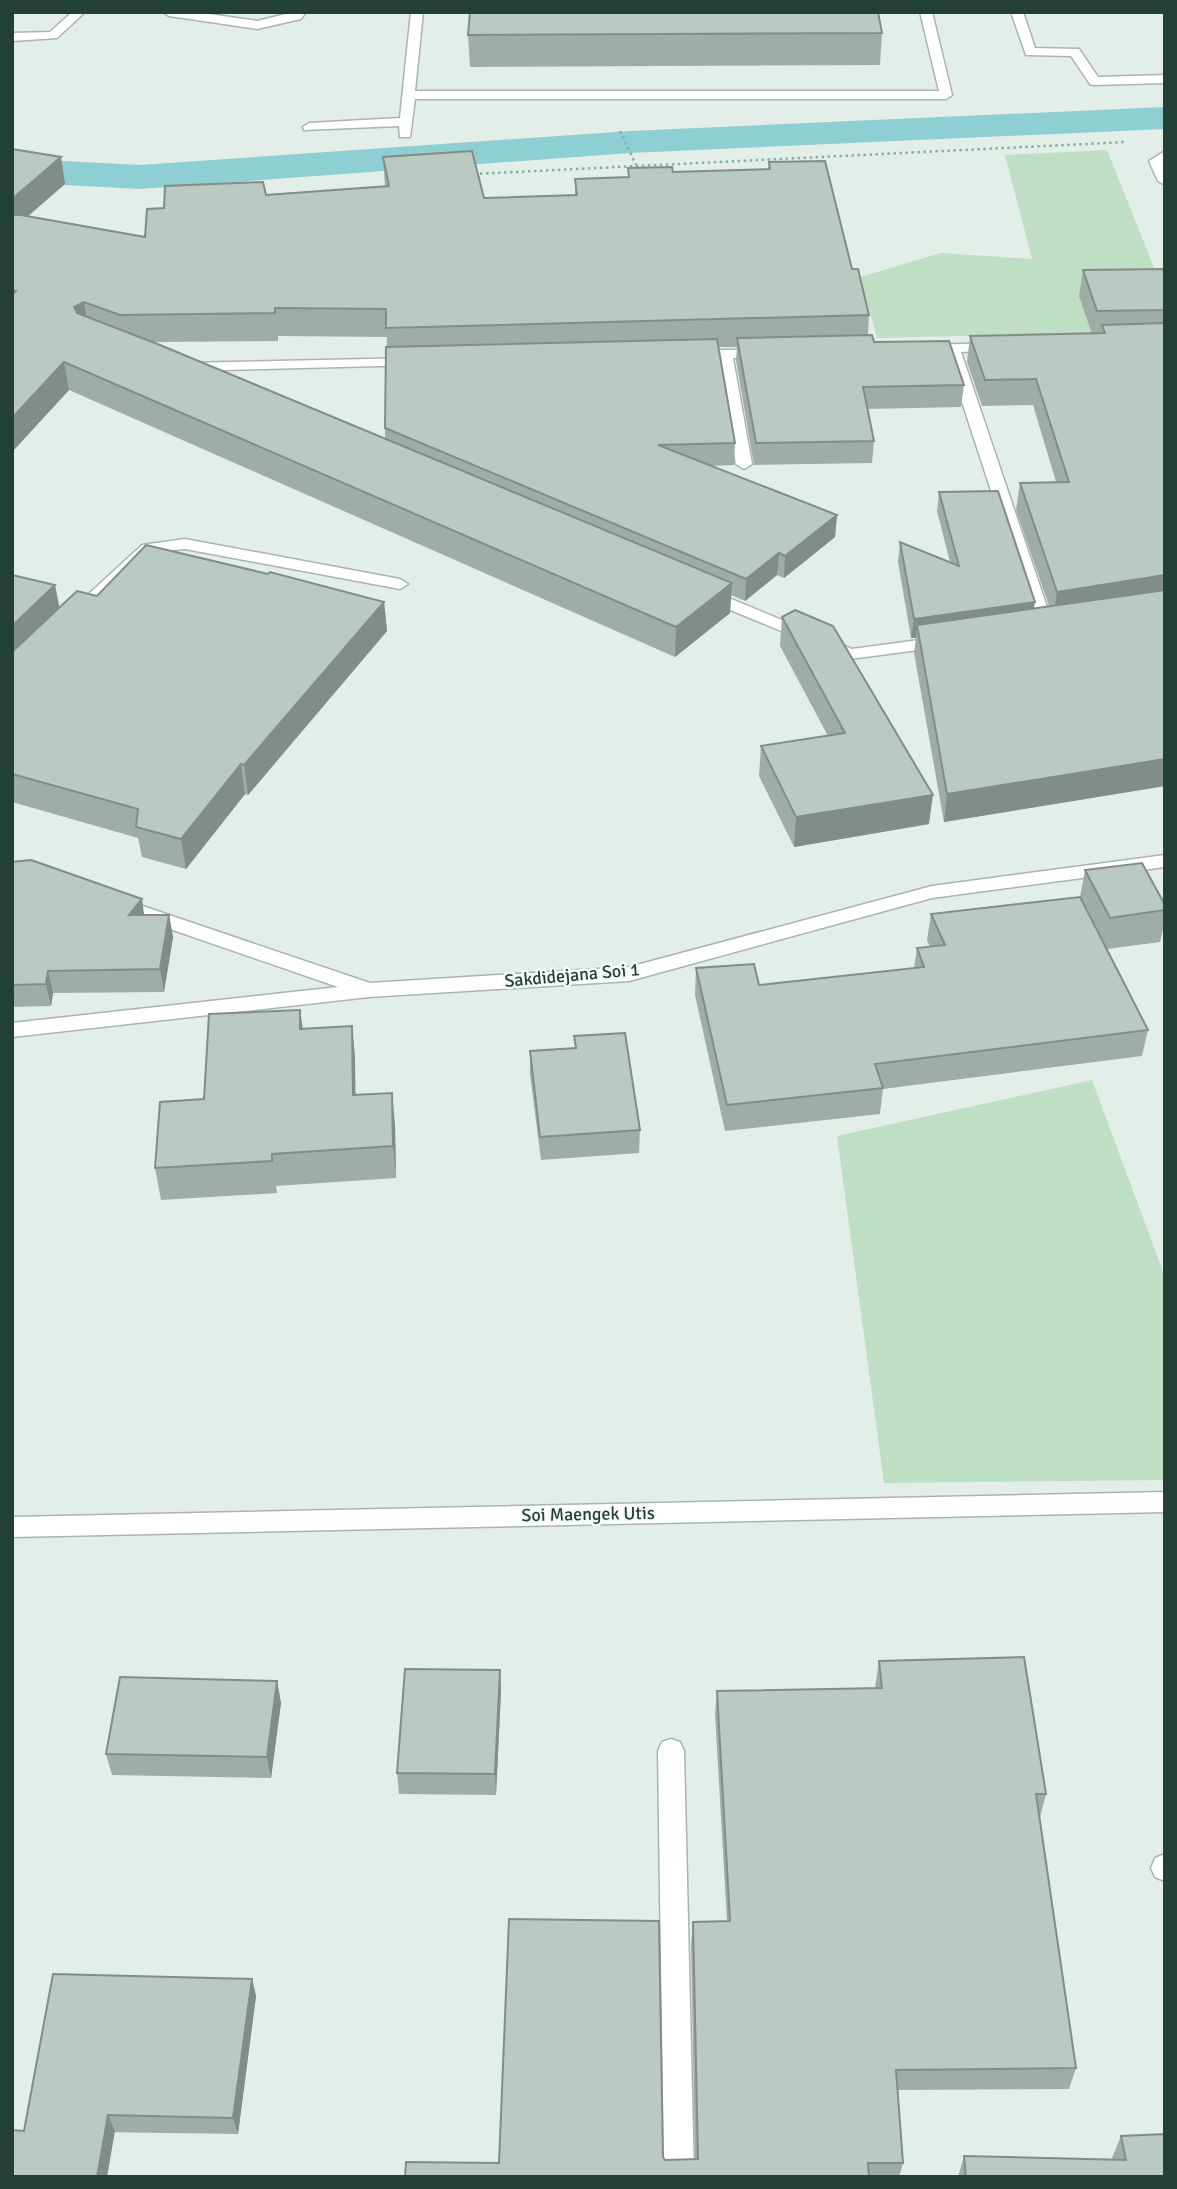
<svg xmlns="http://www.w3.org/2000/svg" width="1177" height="2189" viewBox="0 0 1177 2189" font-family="Signika,sans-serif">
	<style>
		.green { fill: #bedfc3 }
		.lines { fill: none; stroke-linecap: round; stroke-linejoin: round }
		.canal { fill: #8dcfd2; fill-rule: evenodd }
		.minor-casing { stroke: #a6b6af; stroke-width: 3 }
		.path { stroke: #85b19f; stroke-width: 2.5; stroke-dasharray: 2.5 3.5; stroke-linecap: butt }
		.minor { fill: #fff; fill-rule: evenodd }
		.wall { fill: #a0ada6; fill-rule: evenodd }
		.shaded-wall { fill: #828d87 }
		.building { fill: #bac9c1; stroke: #828d87; stroke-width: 2 }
		.labels { text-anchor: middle; stroke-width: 5; stroke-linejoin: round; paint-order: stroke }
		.street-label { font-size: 18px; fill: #234035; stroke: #f5faf7 }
	</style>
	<rect width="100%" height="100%" fill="#e4eee9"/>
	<g class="green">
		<path d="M1107 150 1165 295V331L877 338 860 277 941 253 1032 259 1005 155Z"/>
		<path d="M1092 1080 1165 1277V1480L884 1483 837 1136Z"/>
	</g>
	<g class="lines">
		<path class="canal" d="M1165 107V129L630 153 140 189 44 184 12 177V154L44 160 140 165 630 131Z"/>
		<defs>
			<g id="minor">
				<path d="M72 12H85L57 38 12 41V33L50 32Z"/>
				<path d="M163 12H195L257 21 294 12H306L301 19 257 29 169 16Z"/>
				<path d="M411 12H423L415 91H939L920 12H932L952 95 946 99H415L410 137H400L399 126 304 130 303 127 309 123 400 118Z"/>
				<path d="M1011 12H1023L1035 48 1079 49 1098 77 1165 75V83L1094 85 1090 84 1071 56 1026 55Z"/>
				<path d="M1165 151V185L1158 181 1149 161Z"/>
				<path d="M998 343 1003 344 1005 347 1003 350 961 352 1054 628 1045 633 1036 628 946 353H925L918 349 925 345Z"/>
				<path d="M763 349 768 350 770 353 768 356 733 358 752 464 744 469 736 464 718 359H691L684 355 691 351Z"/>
				<path d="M413 358 420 362 418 365 183 371 176 367 183 363Z"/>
				<path d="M185 539 400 579 408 584 400 589 185 549 153 552 82 617 76 618 68 613 142 545Z"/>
				<path d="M707 589 852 649 941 637 950 642 941 647 850 659 701 598 699 594Z"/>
				<path d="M1165 855V867L932 898 629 981 369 997 12 1037V1023L338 987 112 909 109 904 112 899 119 898 370 983 629 967 932 886Z"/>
				<path d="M1165 1492V1512L12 1537V1517Z"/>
				<path d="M671 1739 680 1742 684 1751 694 2177H664L658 1751 662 1742Z"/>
				<path d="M1165 1854V1881L1155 1877 1151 1868 1155 1858Z"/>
			</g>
		</defs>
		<use href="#minor" class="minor-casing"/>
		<g class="path">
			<path d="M620 131 636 165"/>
			<path d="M474 174 1126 142"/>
		</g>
		<use href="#minor" class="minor"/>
	</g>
	<g class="wall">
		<path d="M882 33 880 65 470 67 468 35Z"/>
		<path d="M12 149 65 184 28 216 145 237 164 208 266 195 385 186 383 157 484 198 575 196V179L628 177V168L673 172 768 169 769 162 852 269 869 315 868 335 874 342 964 385 961 407 867 409 874 441 872 463 754 465 736 360 737 347H718L735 443 734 465 712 466 837 515 835 537 784 578 777 575 745 601 731 595 730 613 675 657 69 390 12 452ZM278 336 387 337 385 439 153 342 278 341Z"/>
		<path d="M1165 269V786L944 822 914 653 916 638H911L898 562 900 542 950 562 937 511 939 492 1034 609 1049 606 1016 510 1020 483 1056 482 1033 405 982 406 967 362 970 336 1092 334 1079 296 1083 270Z"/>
		<path d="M12 575 59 608 97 596 384 602 387 631 248 795 245 794 186 869 142 857 138 838 12 802Z"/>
		<path d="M782 617 929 824 794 847 759 776 761 746 828 736 780 646Z"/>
		<path d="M12 862 144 915H169L173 937 164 992 53 993 51 1006 12 1007Z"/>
		<path d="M1085 870 1165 905V922L1160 942 1107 949 1148 1030 1142 1056 883 1089 880 1114 725 1131 695 995 696 968 759 985 914 968 917 948 930 947 927 940 931 914 1080 897Z"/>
		<path d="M300 1010 303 1029 352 1026 355 1058V1095L395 1125 396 1178 276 1186 277 1193 161 1200 155 1168Z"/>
		<path d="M574 1036 640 1130 639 1153 541 1160 530 1074V1051L575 1048Z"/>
		<path d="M879 1661 1046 1794 1040 1817 1076 2068 1069 2089 898 2090 903 2163 899 2177H405L499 2163 663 2157 665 2160 695 2159 691 1944 693 1922 727 1921 715 1714 717 1691 875 1688Z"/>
		<path d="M500 1670 501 1691 496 1795 399 1794 397 1773Z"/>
		<path d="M277 1681 281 1703 271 1778 112 1775 106 1754Z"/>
		<path d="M252 1979 256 1996 238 2134 24 2131Z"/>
		<path d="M1121 2136 1165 2177H958L964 2156 1113 2159 1112 2158Z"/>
	</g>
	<g class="shaded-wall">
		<path d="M61 157 65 184 12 230V199Z"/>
		<path d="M84 302 89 330 74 307Z"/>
		<path d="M64 362 69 390 12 452V418Z"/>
		<path d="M837 515 835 537 784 578 785 556Z"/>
		<path d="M779 553 777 575 745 601 746 579Z"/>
		<path d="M1165 575V601L1053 619 1057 592Z"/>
		<path d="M732 583 730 613 675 657 676 627Z"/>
		<path d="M55 585 61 615 12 662V626Z"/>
		<path d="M384 602 387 631 248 795 244 765Z"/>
		<path d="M1035 602 1032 622 917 625 916 638H911L914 619Z"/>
		<path d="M1165 759V786L944 822 947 794Z"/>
		<path d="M241 764 245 794 186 869 181 839Z"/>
		<path d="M933 795 929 824 794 847 796 817Z"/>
		<path d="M142 899 145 921 129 915Z"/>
		<path d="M169 915 173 937 164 992 160 969Z"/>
		<path d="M48 971 53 993 51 1006 46 984Z"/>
		<path d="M300 1010 304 1042 300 1029Z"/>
		<path d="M352 1026 355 1058 356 1127 353 1095Z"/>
		<path d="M392 1093 395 1125 396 1178 393 1146Z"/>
		<path d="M500 1670 501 1691 496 1795 495 1774Z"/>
		<path d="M277 1681 281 1703 271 1778 267 1757Z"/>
		<path d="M252 1979 256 1996 238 2134 233 2118Z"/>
		<path d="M108 2115 115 2131 107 2177H97Z"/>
	</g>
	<g class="building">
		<path d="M470 12H878L882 33 468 35Z"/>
		<path d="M12 149 61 157 12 199Z"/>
		<path d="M472 151 484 198 577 195 575 179 629 177 628 168 672 167 673 172 770 169 769 162 825 161 852 269H858L869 315 386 328V309L275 308V313L120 315 84 302 74 307 77 313 160 345 732 583 676 627 64 362 12 418V294L16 291 12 290V215H21L145 237 147 209 164 208 165 186 263 182 266 195 389 186 383 157Z"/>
		<path d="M1165 269V310L1097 311 1083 270Z"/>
		<path d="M1165 323V575L1057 592 1020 483 1069 482 1036 379 985 380 970 336 1105 333 1102 325Z"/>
		<path d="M872 335 874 342 949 341 964 385 863 387 874 441 756 443 737 338Z"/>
		<path d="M717 339 735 443 658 445 837 515 785 556 779 553 746 579 385 428 386 347Z"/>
		<path d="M998 491 1035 602 914 619 900 542 959 566 939 492Z"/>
		<path d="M146 545 268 574 270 572 384 602 244 765 241 764 181 839 136 827 138 809 12 774V652L77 591 97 596Z"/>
		<path d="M12 575 55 585 12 626Z"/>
		<path d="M1165 590V759L947 794 917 625Z"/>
		<path d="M795 610 833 626 933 795 796 817 761 746 845 733 782 617Z"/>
		<path d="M31 860 142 899 129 915H169L160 969 48 971 46 984 12 985V862Z"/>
		<path d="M1142 863 1165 905V910L1110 918 1085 870Z"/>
		<path d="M1080 897 1148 1030 875 1064 883 1088 727 1105 696 968 754 964 759 985 924 967 917 948 945 945 931 914Z"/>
		<path d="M300 1010V1029L352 1026 353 1095 392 1093 393 1146 272 1154V1161L155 1168 160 1102 204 1099 209 1014Z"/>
		<path d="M625 1033 640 1130 540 1137 530 1051 576 1048 574 1036Z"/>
		<path d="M1024 1657 1046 1794H1036L1076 2068 896 2070 903 2163H868L869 2177H405L406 2162 499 2163 509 1919 659 1921 663 2157 665 2160 698 2159 693 1922 730 1921 717 1691 882 1688 879 1661Z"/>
		<path d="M405 1669 500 1670 495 1774 397 1773Z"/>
		<path d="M120 1677 277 1681 267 1757 106 1754Z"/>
		<path d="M53 1974 252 1979 233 2118 108 2115 97 2177H12V2130L24 2131Z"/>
		<path d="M1165 2134V2177H966L964 2156 1126 2160 1121 2136Z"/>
	</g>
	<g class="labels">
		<g class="street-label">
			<text transform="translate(572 975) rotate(-5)" y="6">Sakdidejana Soi 1</text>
			<text transform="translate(588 1514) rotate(-1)" y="6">Soi Maengek Utis</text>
		</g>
	</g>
	<rect width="1177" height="2189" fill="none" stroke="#234035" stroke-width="28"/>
</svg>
